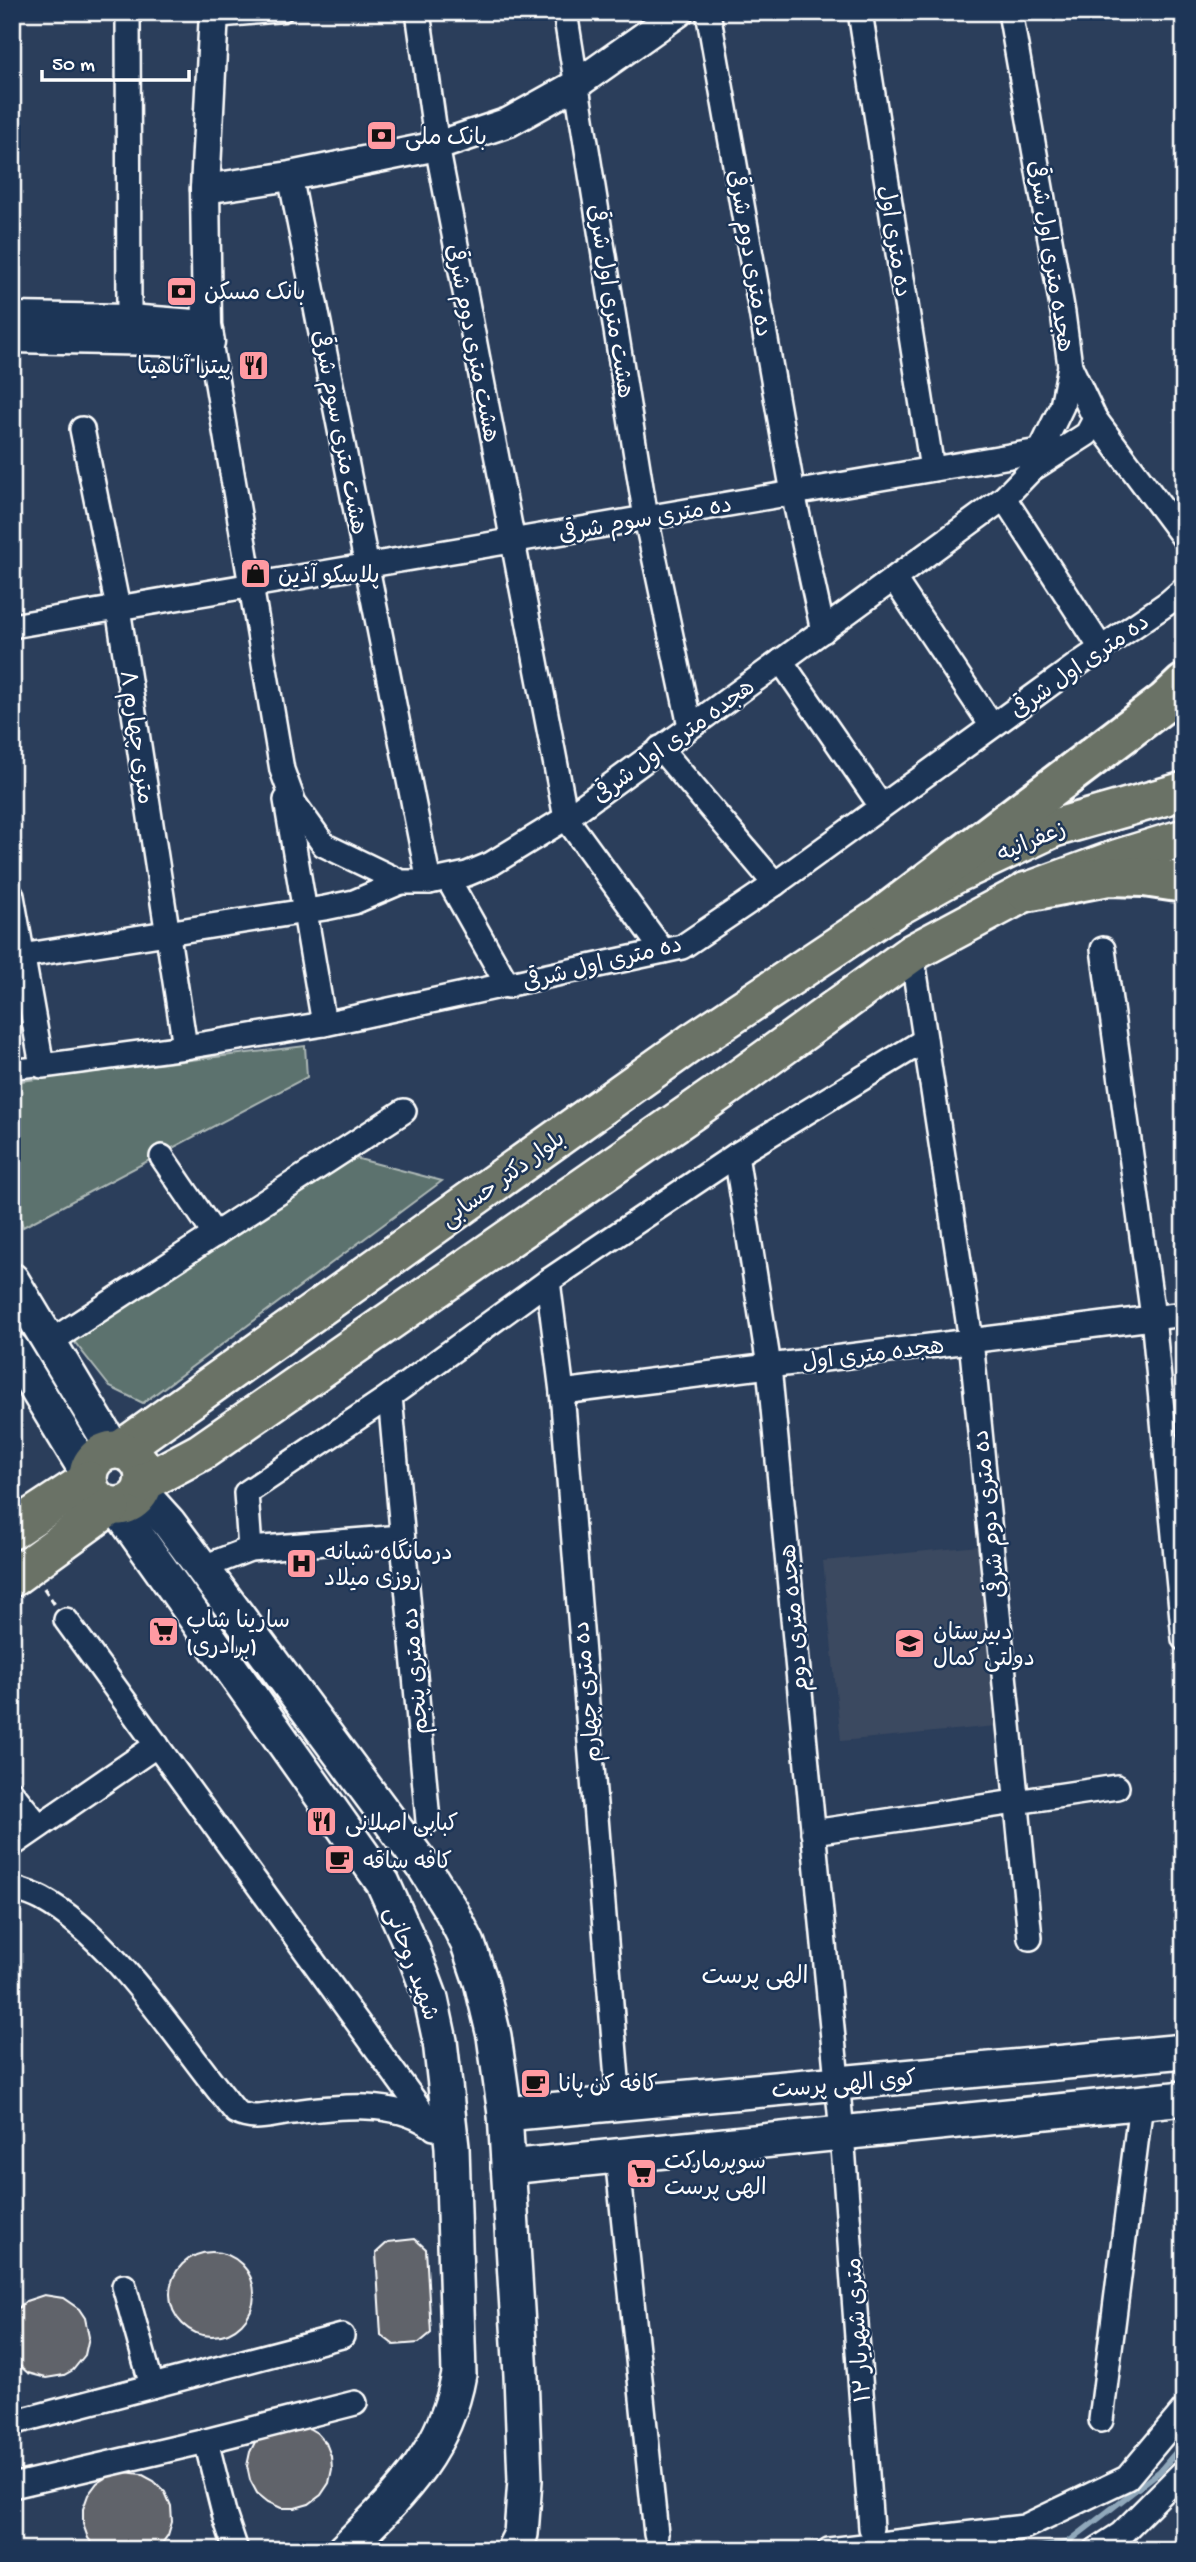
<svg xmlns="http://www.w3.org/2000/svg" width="1196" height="2562" viewBox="0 0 1196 2562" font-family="'Gochi Hand','Playpen Sans Arabic',sans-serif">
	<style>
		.built { fill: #3b4960 }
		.green { fill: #5b726e; stroke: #adb8b6; stroke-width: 2 }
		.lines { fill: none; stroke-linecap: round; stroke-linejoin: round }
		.stream { stroke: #90a8bb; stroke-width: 6 }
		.building { fill: #61636b; stroke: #fff; stroke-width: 2 }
		.pedestrian-casing { stroke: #fff; stroke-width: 23 }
		.minor-casing { stroke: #fff; stroke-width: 28 }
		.tertiary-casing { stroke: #fff; stroke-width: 33 }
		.secondary-casing { stroke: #fff; stroke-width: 38 }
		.primary-casing { stroke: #fff; stroke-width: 42 }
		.trunk-casing { stroke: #fff; stroke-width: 44 }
		.path { stroke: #fff; stroke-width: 3.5; stroke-dasharray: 7 5; stroke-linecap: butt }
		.pedestrian { stroke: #1d3557; stroke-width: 18 }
		.minor { stroke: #1d3557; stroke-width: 23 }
		.tertiary { stroke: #1d3557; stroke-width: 28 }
		.secondary { stroke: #1d3557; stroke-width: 33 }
		.primary { stroke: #6a7266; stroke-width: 37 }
		.trunk { stroke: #6a7266; stroke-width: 38 }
		.labels { text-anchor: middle; stroke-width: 5; stroke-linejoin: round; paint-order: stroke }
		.poi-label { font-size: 23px; fill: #fff; stroke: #1d3557; text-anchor: start }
		.street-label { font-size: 23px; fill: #fff; stroke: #1d3557 }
		.neighbourhood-label { font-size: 24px; fill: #fff; stroke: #1d3557 }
	</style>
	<rect width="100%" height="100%" fill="#2b3e5b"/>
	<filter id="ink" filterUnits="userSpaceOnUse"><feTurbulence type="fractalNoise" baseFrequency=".0143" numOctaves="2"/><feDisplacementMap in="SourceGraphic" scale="14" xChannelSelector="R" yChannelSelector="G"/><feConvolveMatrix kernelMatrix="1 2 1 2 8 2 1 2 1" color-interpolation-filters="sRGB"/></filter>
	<g filter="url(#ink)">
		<path class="built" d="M979 1546 996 1726 841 1741 823 1561Z"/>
		<g class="green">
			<path d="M305 1046 307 1077 23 1227 12 1194V1082Z"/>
			<path d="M355 1158 442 1181 143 1403 110 1387 73 1340Z"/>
		</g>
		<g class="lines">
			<path class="stream" d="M1022 2550 1067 2543 1160 2471 1184 2443"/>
		</g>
		<g class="building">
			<path d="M415 2239 426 2249 431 2333 419 2343 394 2345 381 2335 376 2253 388 2242Z"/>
			<circle cx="212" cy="2294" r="42"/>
			<path d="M44 2295 63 2298 79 2309 85 2318 89 2337 85 2355 73 2370 64 2375 46 2378 28 2373 12 2359V2314L26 2301Z"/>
			<path d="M305 2426 317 2433 326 2443 331 2456 332 2469 329 2483 321 2495 309 2504 295 2508H281L268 2502 257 2493 250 2480 247 2466 250 2452 256 2440Z"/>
			<path d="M125 2472 141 2474 154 2481 165 2492 171 2506 172 2522 168 2535 157 2550H97L88 2538 83 2524V2509L88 2495 97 2483 110 2475Z"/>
		</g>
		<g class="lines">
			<defs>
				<g id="pedestrian">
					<path d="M214 18 283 12"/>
					<path d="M12 1069 42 1066"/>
				</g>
				<g id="minor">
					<path d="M128 12 129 319"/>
					<path d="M418 12 437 146 566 818 663 951"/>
					<path d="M565 12 646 518 690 726"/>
					<path d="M708 12 793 493 823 631"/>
					<path d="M860 12 932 469"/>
					<path d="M290 176 429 882"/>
					<path d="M210 342 282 770 294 803 324 845 401 882H429L467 874 491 864 566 818 1004 498 1031 470 1062 406 1070 366 1063 313 1010 12"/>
					<path d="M1095 419 1184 538"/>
					<path d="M82 429 118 608 185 1047"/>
					<path d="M1031 470 1087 434 1095 419 1070 366"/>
					<path d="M1004 498 1101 648"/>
					<path d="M894 579 992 726"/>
					<path d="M12 626 1039 451"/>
					<path d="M781 661 881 806"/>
					<path d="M660 748 775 884"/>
					<path d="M286 800 324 1024"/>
					<path d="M448 879 508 986"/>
					<path d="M12 896 42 1066 185 1047 324 1024 682 947 775 884 1074 667 1169 602 1184 589"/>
					<path d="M1103 949 1153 1317 1184 1639"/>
					<path d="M912 953 971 1340 1030 1938"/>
					<path d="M21 956 325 908 354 902 401 882"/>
					<path d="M736 1155 769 1366 842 2133 871 2528"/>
					<path d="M162 1157 215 1235"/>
					<path d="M548 1281 562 1392 619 2104"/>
					<path d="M50 1342 404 1111"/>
					<path d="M562 1392 1184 1314"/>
					<path d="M390 1396 428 1821"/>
					<path d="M250 1549 246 1493 390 1396 548 1281 736 1155 925 1040"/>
					<path d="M201 1568 250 1549 402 1537"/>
					<path d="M66 1620 434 2128"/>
					<path d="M12 1793 39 1826"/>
					<path d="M813 1832 1117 1787"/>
					<path d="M12 1845 157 1745"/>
					<path d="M12 1888C22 1891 33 1894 42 1899 116 1939 181 2047 236 2112 254 2122 272 2114 293 2112 336 2107 392 2099 430 2125"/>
					<path d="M617 2156 656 2534"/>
					<path d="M124 2286 152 2386"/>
					<path d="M1101 2420 1141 2103"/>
					<path d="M12 2423 342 2336"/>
					<path d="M206 2441 225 2517 236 2550"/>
					<path d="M12 2486 206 2441 355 2403"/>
					<path d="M829 2550 1024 2527 1127 2478 1184 2410"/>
					<path d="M1096 2550 1121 2534 1184 2471"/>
				</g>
				<g id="tertiary">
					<path d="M205 189 290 176 437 146 509 122 577 84 679 12"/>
					<path d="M12 317 129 319 194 324"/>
					<path d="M12 338 210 342 207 325 205 189 214 12"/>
				</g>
				<g id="secondary">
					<path d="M12 1280 114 1450"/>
					<path d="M12 1349 88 1474"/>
					<path d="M140 1491 169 1523 424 1867 452 1912 468 1944 481 1982 494 2036 505 2114 521 2375 525 2480 521 2534 513 2550"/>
					<path d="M116 1506 383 1883 412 1948 431 1999 440 2041 452 2147 459 2374C445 2453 398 2496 344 2550"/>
					<path d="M505 2114 1184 2051"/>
					<path d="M508 2167 1184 2098"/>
				</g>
				<g id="primary">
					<path d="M120 1450 691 1043 888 912 956 874 1054 828 1184 791"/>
					<circle cx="116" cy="1478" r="28"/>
					<path d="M143 1483 201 1452 720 1092 912 953 1026 892 1119 858 1184 838"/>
					<path d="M12 1530 88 1480"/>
					<path d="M12 1578 111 1506"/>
				</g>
				<g id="trunk">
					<path d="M1026 892 1108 876 1144 877 1184 883"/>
					<path d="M888 912 1165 702 1184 684"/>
				</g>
			</defs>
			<use href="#pedestrian" class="pedestrian-casing"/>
			<use href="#minor" class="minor-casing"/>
			<use href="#tertiary" class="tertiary-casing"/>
			<use href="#secondary" class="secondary-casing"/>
			<use href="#primary" class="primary-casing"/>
			<use href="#trunk" class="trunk-casing"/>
			<path class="path" d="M44 1588 55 1605"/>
			<use href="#pedestrian" class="pedestrian"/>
			<use href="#minor" class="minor"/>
			<use href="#tertiary" class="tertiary"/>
			<use href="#secondary" class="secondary"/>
			<use href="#primary" class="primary"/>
			<use href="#trunk" class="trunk"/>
		</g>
	</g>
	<defs>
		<symbol id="bank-square" viewBox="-11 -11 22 22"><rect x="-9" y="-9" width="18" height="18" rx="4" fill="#ff9aa2" stroke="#1d3557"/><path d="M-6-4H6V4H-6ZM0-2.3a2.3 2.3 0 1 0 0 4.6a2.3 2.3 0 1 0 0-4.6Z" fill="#111"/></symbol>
		<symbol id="restaurant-square" viewBox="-11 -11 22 22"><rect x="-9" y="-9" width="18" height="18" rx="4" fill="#ff9aa2" stroke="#1d3557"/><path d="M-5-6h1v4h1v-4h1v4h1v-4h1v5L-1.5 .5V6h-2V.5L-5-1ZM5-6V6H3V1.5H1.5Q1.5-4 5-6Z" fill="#111"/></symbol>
		<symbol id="shop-square" viewBox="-11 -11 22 22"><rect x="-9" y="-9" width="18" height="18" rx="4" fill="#ff9aa2" stroke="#1d3557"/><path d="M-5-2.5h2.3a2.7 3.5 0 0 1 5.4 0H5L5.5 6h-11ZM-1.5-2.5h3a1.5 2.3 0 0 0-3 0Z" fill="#111"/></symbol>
		<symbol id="hospital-square" viewBox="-11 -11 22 22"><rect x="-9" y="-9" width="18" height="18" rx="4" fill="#ff9aa2" stroke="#1d3557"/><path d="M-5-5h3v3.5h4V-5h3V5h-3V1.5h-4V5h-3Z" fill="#111"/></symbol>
		<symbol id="supermarket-square" viewBox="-11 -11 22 22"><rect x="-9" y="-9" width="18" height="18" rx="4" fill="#ff9aa2" stroke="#1d3557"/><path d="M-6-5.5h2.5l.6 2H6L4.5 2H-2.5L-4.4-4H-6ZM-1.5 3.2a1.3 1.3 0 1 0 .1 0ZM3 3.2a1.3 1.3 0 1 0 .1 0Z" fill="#111"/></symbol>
		<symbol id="school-square" viewBox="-11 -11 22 22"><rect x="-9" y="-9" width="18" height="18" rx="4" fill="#ff9aa2" stroke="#1d3557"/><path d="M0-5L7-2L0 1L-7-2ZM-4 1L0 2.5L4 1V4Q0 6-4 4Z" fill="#111"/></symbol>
		<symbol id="cafe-square" viewBox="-11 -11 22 22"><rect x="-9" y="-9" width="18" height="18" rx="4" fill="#ff9aa2" stroke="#1d3557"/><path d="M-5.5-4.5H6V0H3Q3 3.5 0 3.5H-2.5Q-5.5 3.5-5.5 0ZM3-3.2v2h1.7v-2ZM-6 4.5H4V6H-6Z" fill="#111"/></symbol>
	</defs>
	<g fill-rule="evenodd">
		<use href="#bank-square" x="364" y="118" width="35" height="35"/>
		<use href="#bank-square" x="164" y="274" width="35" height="35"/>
		<use href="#restaurant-square" x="236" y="348" width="35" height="35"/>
		<use href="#shop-square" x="238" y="556" width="35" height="35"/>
		<use href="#hospital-square" x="284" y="1546" width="35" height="35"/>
		<use href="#supermarket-square" x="146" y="1614" width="35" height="35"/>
		<use href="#school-square" x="892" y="1626" width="35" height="35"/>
		<use href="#restaurant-square" x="304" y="1804" width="35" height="35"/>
		<use href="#cafe-square" x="322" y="1842" width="35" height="35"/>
		<use href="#cafe-square" x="518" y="2066" width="35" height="35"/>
		<use href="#supermarket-square" x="624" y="2156" width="35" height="35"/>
	</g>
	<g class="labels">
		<g class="poi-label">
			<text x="405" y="144">بانک ملی</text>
			<text x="204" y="299">بانک مسکن</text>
			<text x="231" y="373" text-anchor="end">پیتزا آناهیتا</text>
			<text x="278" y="582">پلاسکو آذین</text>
			<text x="324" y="1559">درمانگاه شبانه<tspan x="324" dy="26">روزی میلاد</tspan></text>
			<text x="186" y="1627">سارینا شاپ<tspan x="186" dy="26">(برادری)</tspan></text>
			<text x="933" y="1639">دبیرستان<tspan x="933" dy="26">دولتی کمال</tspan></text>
			<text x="345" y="1830">کبابی اصلانی</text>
			<text x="363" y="1868">کافه ساقه</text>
			<text x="558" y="2091">کافه کن پانا</text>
			<text x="664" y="2168">سوپرمارکت<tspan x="664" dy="26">الهی پرست</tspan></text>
		</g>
		<g class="street-label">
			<text transform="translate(896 241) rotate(81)" y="8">ده متری اول</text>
			<text transform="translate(751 253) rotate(80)" y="8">ده متری دوم شرقی</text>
			<text transform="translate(1052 256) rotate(81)" y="8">هجده متری اول شرقی</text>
			<text transform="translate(612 301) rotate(81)" y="8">هشت متری اول شرقی</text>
			<text transform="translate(474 343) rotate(79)" y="8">هشت متری دوم شرقی</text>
			<text transform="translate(341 432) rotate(79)" y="8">هشت متری سوم شرقی</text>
			<text transform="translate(645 518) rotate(-10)" y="8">ده متری سوم شرقی</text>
			<text transform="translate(1079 665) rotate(-35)" y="8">ده متری اول شرقی</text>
			<text transform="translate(138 737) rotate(82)" y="8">۸ متری چهارم</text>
			<text transform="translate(673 740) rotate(-36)" y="8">هجده متری اول شرقی</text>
			<text transform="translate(1031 840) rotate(-23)" y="8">زعفرانیه</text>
			<text transform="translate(602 962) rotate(-14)" y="8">ده متری اول شرقی</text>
			<text transform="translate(502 1178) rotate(-36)" y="8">بلوار دکتر حسابی</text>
			<text transform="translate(873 1353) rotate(-7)" y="8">هجده متری اول</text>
			<text transform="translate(988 1514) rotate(-96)" y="8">ده متری دوم شرقی</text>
			<text transform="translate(793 1618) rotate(-95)" y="8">هجده متری دوم</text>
			<text transform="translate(414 1671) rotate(-95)" y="8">ده متری پنجم</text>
			<text transform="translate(586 1692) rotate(-95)" y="8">ده متری چهارم</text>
			<text transform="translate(413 1963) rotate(70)" y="8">شهید روحانی</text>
			<text transform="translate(844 2083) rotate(-5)" y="8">کوی الهی پرست</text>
			<text transform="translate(857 2330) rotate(-94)" y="8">۱۲ متری شهریار</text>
		</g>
		<g class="neighbourhood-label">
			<text x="755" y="1983">الهی پرست</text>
		</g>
	</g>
	<rect width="1196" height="2562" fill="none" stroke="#1d3557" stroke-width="42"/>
	<rect x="21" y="21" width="1154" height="2520" fill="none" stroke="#fff" stroke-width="2.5" filter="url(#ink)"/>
	<path d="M42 70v10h147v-10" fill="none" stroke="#ffffff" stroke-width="3.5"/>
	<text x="52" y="70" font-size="21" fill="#ffffff" stroke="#1d3557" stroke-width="5" paint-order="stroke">50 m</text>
</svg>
